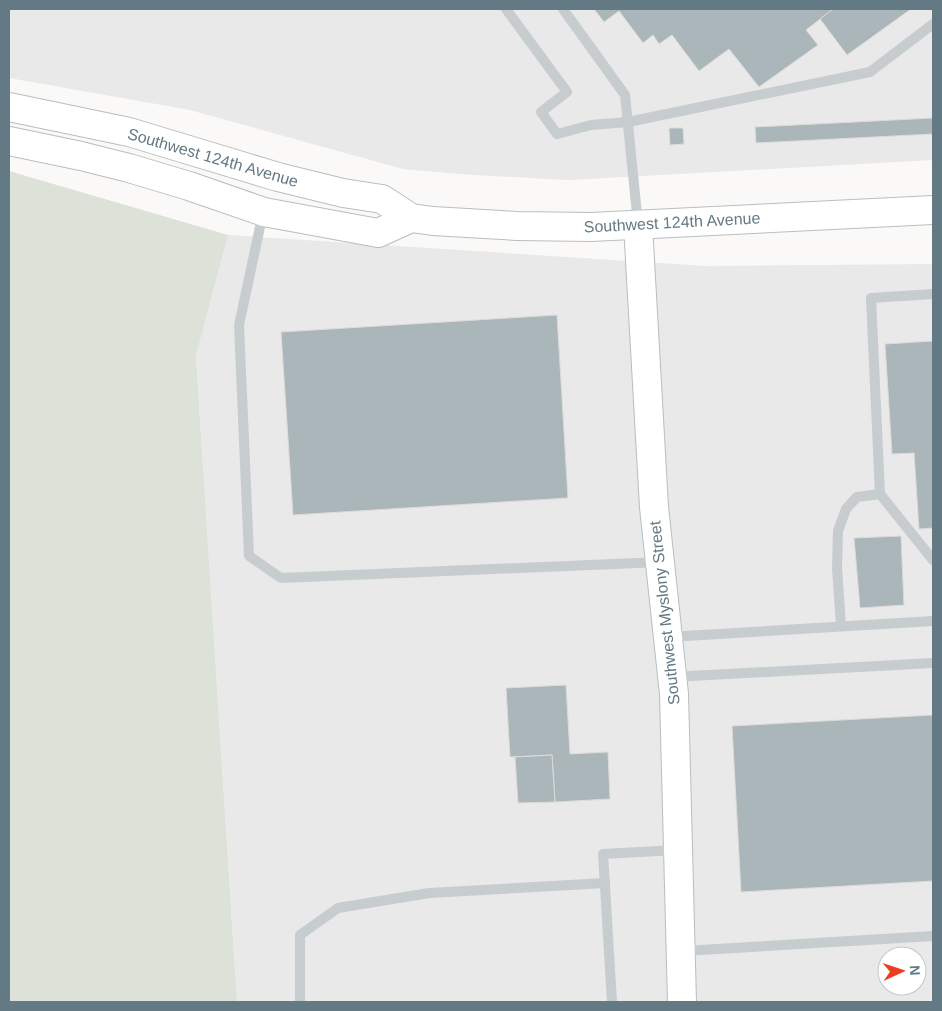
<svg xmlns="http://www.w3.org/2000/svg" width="942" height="1011" viewBox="0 0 942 1011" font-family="Arial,sans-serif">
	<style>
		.built { fill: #e8e9e8; fill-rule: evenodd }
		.green { fill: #dce2d8 }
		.building { fill: #abb6bb; stroke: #dcdbd9 }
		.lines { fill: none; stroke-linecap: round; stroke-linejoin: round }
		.secondary-casing { stroke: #b7bec2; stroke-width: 30 }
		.primary-casing { stroke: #b8bec1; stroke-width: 30 }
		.lane { stroke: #c7cccf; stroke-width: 10 }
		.secondary { stroke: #fff; stroke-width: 28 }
		.primary { stroke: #fff; stroke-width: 28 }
		.labels { text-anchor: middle; stroke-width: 5; stroke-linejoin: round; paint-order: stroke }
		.street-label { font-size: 16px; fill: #637984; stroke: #fff }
	</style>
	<rect width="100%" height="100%" fill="#faf9f7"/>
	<g class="built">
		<path d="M9 9H933V160L569 180 474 175 403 169 190 110 9 78Z"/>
		<path d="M228 235 705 266 933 264V1002H237L196 356ZM887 956H917V986H887Z"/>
	</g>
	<path class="green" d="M9 171 228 235 196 356 237 1002H9Z"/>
	<g class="building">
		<path d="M594 9H833L806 30 818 45 759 87 729 49 699 71 672 35 659 44 653 35 643 43 619 11 604 22Z"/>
		<path d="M833 9H911L847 55 820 19Z"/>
		<path d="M933 118V134L756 143 755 127Z"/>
		<path d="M669 128H683L684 144 670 145Z"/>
		<path d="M557 315 568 498 293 515 281 332Z"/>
		<path d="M933 341V528L919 529 914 453 892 454 885 344Z"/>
		<path d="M901 536 904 605 860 608 854 538Z"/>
		<path d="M566 685 570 754 608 752 610 799 555 802 552 755 510 757 506 688Z"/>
		<path d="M933 715V881L741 892 732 726Z"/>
		<path d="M552 755 555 802 518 803 515 757Z"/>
	</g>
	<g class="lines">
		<defs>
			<path id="secondary" d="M638 225 654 507 674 694 682 1002"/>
			<g id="primary">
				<path d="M9 107 129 132 278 177 343 193 382 199 411 218 433 221 517 226 591 227 933 210"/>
				<path d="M9 141 81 156 129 168 189 186 264 212 378 233 411 218"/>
			</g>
		</defs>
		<use href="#secondary" class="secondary-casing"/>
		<use href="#primary" class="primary-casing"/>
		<g class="lane">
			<path d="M506 9 567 92 541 112 557 134 591 125 628 122 870 72 933 24"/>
			<path d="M563 9 625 95 638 224"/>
			<path d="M263 213 239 325 249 556 281 578 660 562"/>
			<path d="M880 494 933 560"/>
			<path d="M841 626 837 568 838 531 846 509 857 497 880 494 871 298 933 294"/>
			<path d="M669 637 933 621"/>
			<path d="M672 677 933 663"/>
			<path d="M683 951 933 936"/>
			<path d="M300 1002V935L338 908 429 893 605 883"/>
			<path d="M612 1002 603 854 676 850"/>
		</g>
		<use href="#secondary" class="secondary"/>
		<use href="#primary" class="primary"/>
	</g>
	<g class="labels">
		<g class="street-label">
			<text transform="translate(213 157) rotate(16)" y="6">Southwest 124th Avenue</text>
			<text transform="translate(672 222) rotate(-3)" y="6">Southwest 124th Avenue</text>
			<text transform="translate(664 613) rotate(-96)" y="6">Southwest Myslony Street</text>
		</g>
	</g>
	<rect width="942" height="1011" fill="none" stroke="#637984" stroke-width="20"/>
	<g transform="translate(902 971) rotate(87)"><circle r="24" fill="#ffffff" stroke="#c1c9ce"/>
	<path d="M0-4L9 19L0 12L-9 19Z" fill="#ee3c23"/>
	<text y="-8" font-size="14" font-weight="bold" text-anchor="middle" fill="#637984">N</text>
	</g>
</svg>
